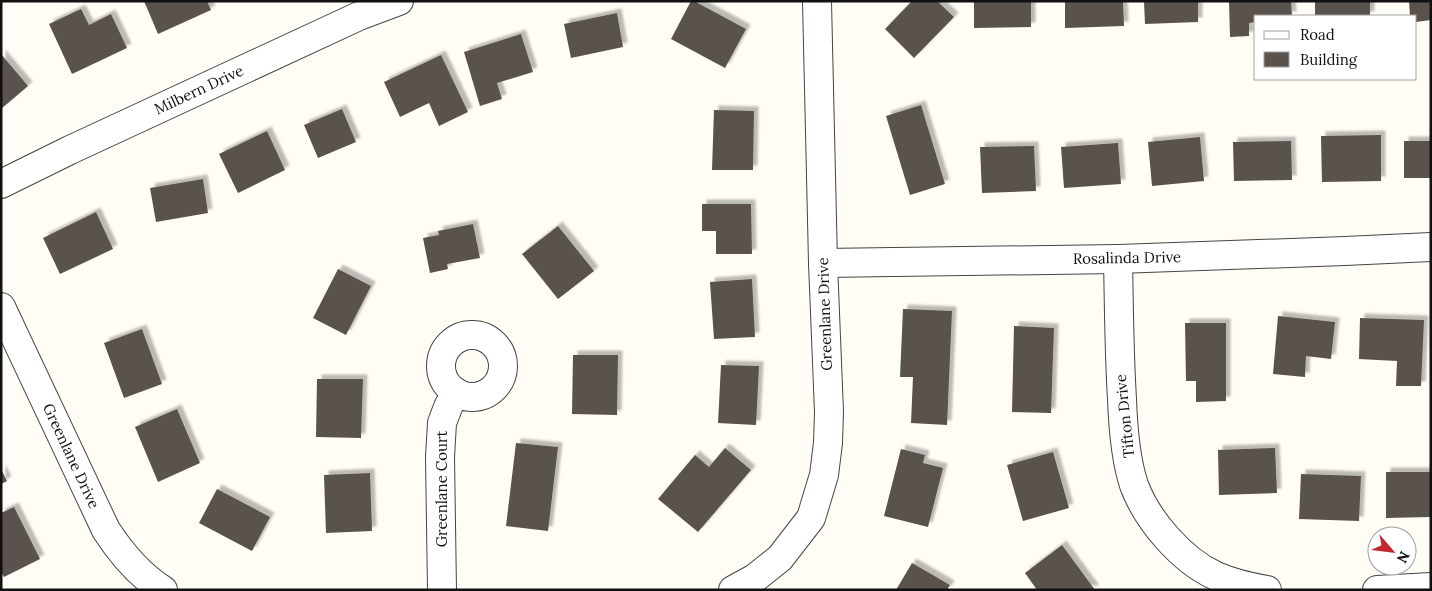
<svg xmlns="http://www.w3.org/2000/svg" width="1432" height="591" viewBox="0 0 1432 591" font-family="Lora,serif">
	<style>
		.building { fill: #5a524d; filter: url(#shadow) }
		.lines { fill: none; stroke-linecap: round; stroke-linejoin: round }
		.minor-casing { stroke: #444; stroke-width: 30 }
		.minor { stroke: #fff; stroke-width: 28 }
		.labels { text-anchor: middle; stroke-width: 5; stroke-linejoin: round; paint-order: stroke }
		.street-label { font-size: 15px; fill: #111; stroke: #fff }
	</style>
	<defs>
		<filter id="shadow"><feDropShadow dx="4.5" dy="-4.5" stdDeviation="1" flood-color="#0004"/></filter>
	</defs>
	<rect width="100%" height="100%" fill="#fffdf5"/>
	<g class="building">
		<path d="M144 1H207L211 10 158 34Z"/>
		<path d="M691 1H694L746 29 725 68 671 39Z"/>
		<path d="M912 1H937L954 17 914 58 885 29Z"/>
		<path d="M974 1H1031V27L974 28Z"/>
		<path d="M1065 1H1123L1124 26 1065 28Z"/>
		<path d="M1144 1H1198V22L1145 24Z"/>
		<path d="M1229 1H1291L1292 16H1256V22L1249 23V36L1230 37Z"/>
		<rect x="1315" y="1" width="55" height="15"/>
		<path d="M1409 1H1431V20L1416 22V16H1410Z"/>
		<path d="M81 9 89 25 111 14 127 48 72 74 49 24Z"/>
		<path d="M617 13 623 47 571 58 564 24Z"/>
		<path d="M521 34 533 72 497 83 502 99 480 106 464 52Z"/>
		<path d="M1 54 28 86 1 109Z"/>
		<path d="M441 55 468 112 439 126 429 103 400 117 384 82Z"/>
		<path d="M921 105 945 184 910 195 886 116Z"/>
		<path d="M342 109 356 142 318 158 304 125Z"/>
		<path d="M714 110 754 111 753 170H712Z"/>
		<path d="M267 131 285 170 238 193 219 154Z"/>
		<path d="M1381 135V181L1322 182 1321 136Z"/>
		<path d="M1200 137 1204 181 1152 186 1148 142Z"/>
		<path d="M1291 141 1292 180 1234 181 1233 142Z"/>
		<rect x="1404" y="141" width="27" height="37"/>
		<path d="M1118 143 1121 184 1064 188 1061 147Z"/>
		<path d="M1034 146 1036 191 982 193 980 147Z"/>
		<path d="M203 179 208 213 156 222 150 188Z"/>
		<path d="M702 204H751L752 254H716V231H702Z"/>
		<path d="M96 212 113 249 60 274 43 238Z"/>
		<path d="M473 224 480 258 447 264 448 269 430 273 423 238 439 235 438 231Z"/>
		<path d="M558 226 594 271 558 299 522 254Z"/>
		<path d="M338 269 371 286 346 335 313 318Z"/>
		<path d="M752 279 755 337 714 339 710 282Z"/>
		<path d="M903 309 952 311 947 425 911 423 913 377H900Z"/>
		<path d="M1278 316 1335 322 1331 359 1306 356 1305 377 1273 374Z"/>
		<path d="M1360 318 1424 320 1421 386H1396L1397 361 1359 359Z"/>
		<path d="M1185 323H1226V401L1196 402V381H1186Z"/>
		<path d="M1014 326 1054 328 1051 413 1012 412Z"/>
		<path d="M142 329 162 384 124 398 104 343Z"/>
		<path d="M573 355H618L617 415 572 414Z"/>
		<path d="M721 365 759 366 756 425 718 423Z"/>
		<path d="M317 379H363L361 438 316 437Z"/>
		<path d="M177 409 200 463 158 482 135 427Z"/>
		<path d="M516 443 558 447 548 531 506 526Z"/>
		<path d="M725 448 751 470 698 532 658 499 695 455 709 467Z"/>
		<path d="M1275 448 1277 493 1219 495 1218 450Z"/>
		<path d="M901 449 925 455 923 463 943 468 928 527 884 516Z"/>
		<path d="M1053 452 1069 508 1023 521 1007 465Z"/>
		<path d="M1 469 7 481 1 484Z"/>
		<path d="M1386 472H1431V517L1386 518Z"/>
		<path d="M370 473 372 531 326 533 324 475Z"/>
		<path d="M1301 474 1361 476 1359 521 1299 519Z"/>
		<path d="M217 489 270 517 252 551 199 523Z"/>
		<path d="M14 507 40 559 4 577 1 572V513Z"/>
		<path d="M1062 545 1095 590H1037L1025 573Z"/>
		<path d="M912 563 950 585 947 590H896Z"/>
	</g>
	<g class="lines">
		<defs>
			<g id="minor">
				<path d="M1 184 70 150 359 16 399 1"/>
				<path d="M1118 259C1119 305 1119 352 1122 399 1123 427 1125 458 1134 485 1147 520 1181 560 1216 576 1232 583 1249 587 1267 590"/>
				<path d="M823 263 1118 259 1345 251 1431 247"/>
				<path d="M1 307 106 530C121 553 139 575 163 590"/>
				<circle cx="472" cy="366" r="31"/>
				<path d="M442 590 440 457 442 423 448 407 456 392"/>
				<path d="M733 590 755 578 780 558 811 518 824 475 828 443 829 412 823 263 817 1"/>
				<path d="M1377 590 1431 587"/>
			</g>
		</defs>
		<use href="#minor" class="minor-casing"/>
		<use href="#minor" class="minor"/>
	</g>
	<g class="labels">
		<g class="street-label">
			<text transform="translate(199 90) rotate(-25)" y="5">Milbern Drive</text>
			<text transform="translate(1127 258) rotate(-1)" y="5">Rosalinda Drive</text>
			<text transform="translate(825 314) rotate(-92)" y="5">Greenlane Drive</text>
			<text transform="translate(1125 416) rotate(-96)" y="5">Tifton Drive</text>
			<text transform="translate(71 456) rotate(65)" y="5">Greenlane Drive</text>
			<text transform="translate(442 489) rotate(-90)" y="5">Greenlane Court</text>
		</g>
	</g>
	<rect width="1432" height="591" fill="none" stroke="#111111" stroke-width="5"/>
	<rect x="1254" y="15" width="162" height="65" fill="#ffffff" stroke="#a0a0a0"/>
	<rect x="1264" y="31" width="25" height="8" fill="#ffffff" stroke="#a0a0a0"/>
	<text x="1300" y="40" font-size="15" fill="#111111">Road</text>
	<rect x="1264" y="52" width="25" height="15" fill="#5a524d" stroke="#a0a0a0"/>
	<text x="1300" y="65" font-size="15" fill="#111111">Building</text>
	<g transform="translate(1392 551) rotate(118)"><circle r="24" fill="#ffffff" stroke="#a0a0a0"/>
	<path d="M0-4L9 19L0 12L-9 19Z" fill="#c4262e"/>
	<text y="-8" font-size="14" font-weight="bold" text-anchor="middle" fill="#111111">N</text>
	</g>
</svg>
